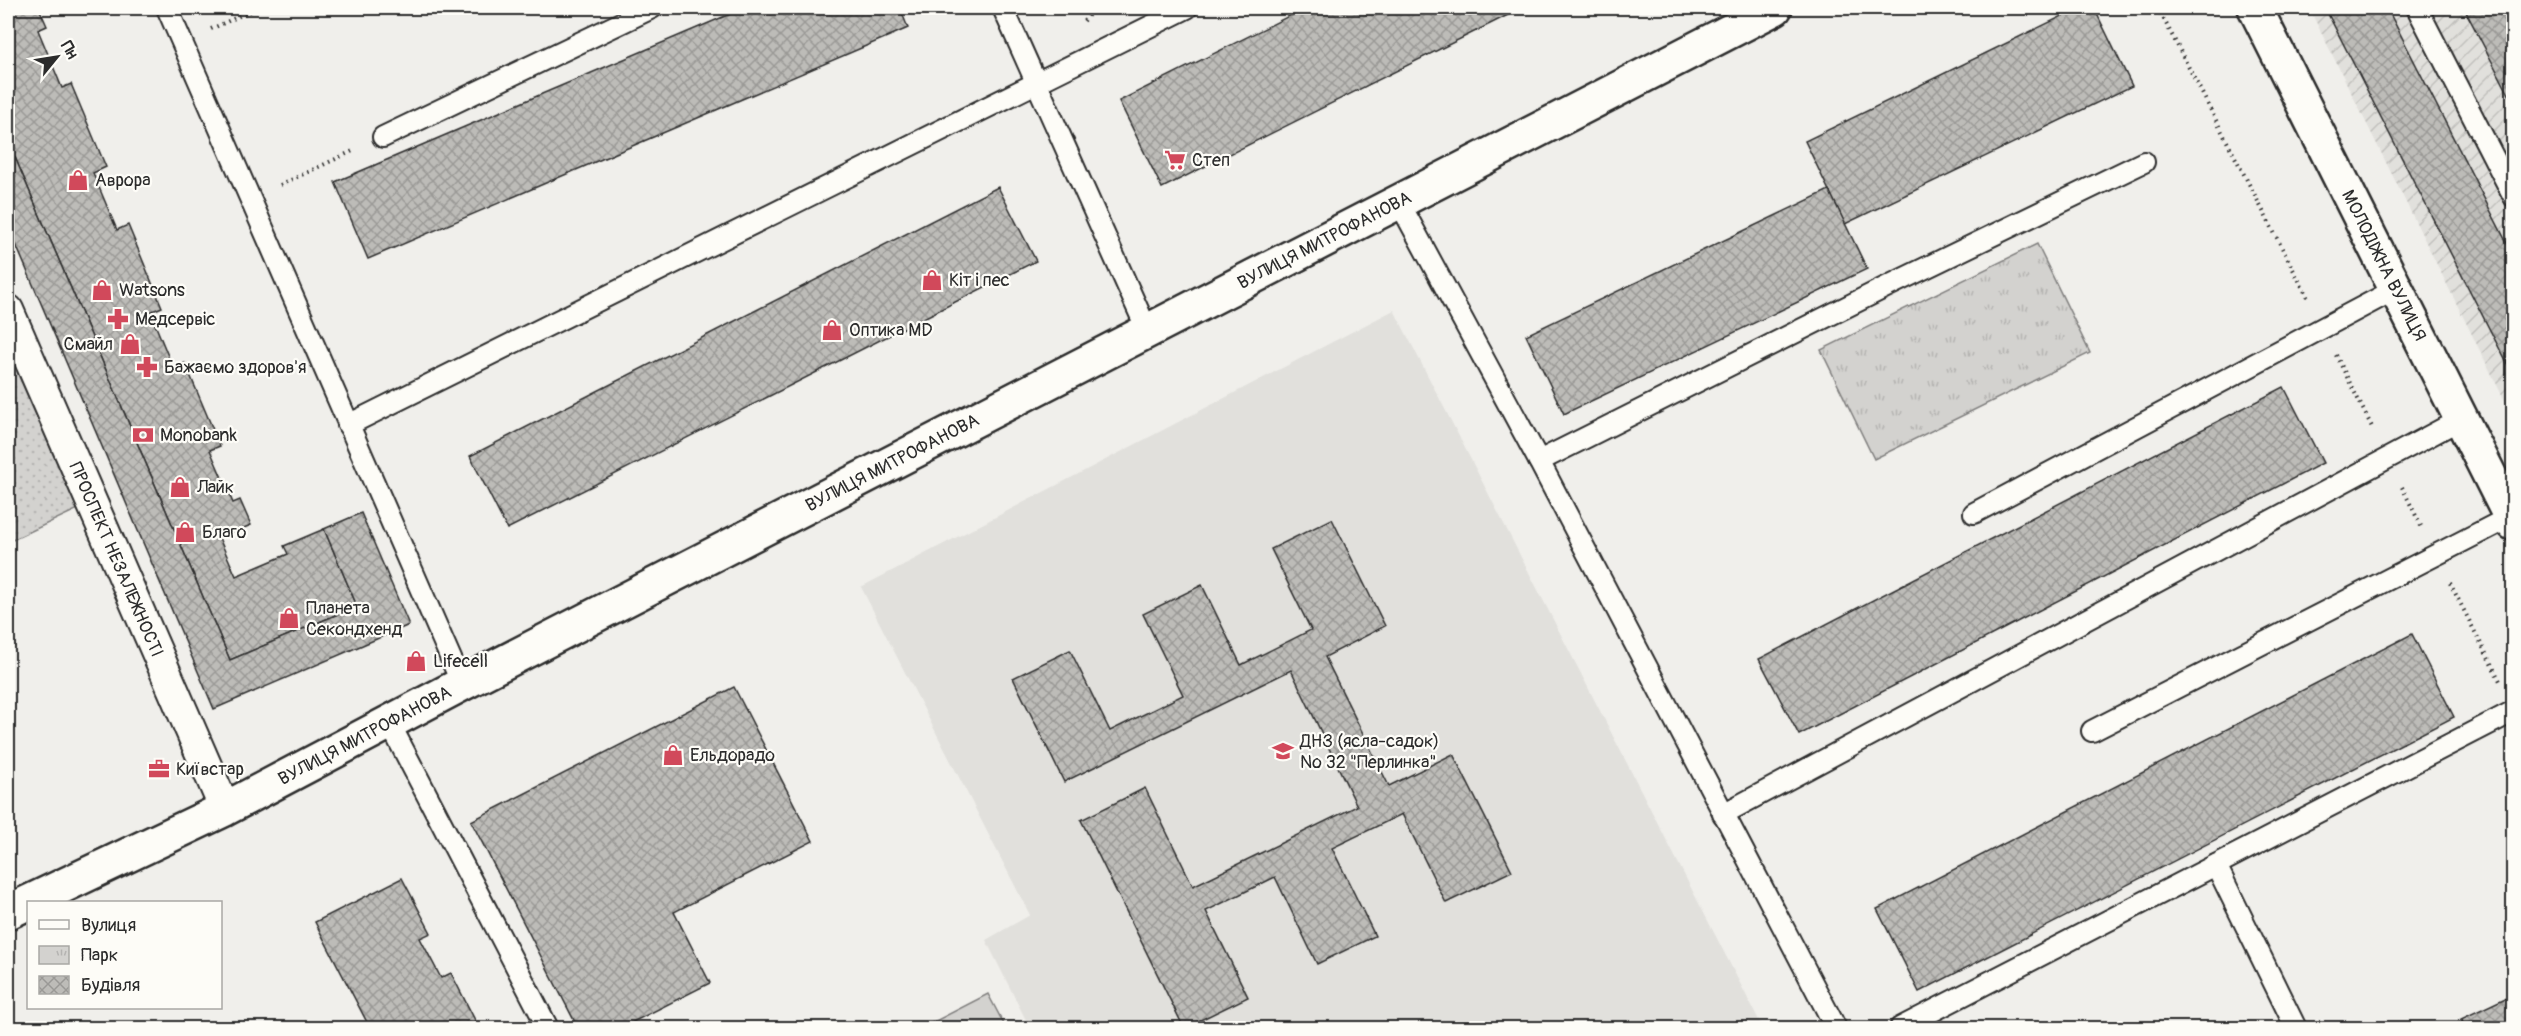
<svg xmlns="http://www.w3.org/2000/svg" width="2521" height="1036" viewBox="0 0 2521 1036" font-family="Pangolin,sans-serif">
	<style>
		.built { fill: #e1e0dc }
		.industrial { fill: url(#industrial-furrows) }
		.grass { fill: url(#grass-dots); stroke: #7f7e7d; stroke-width: 1.5 }
		.park { fill: url(#park-tufts); stroke: #7f7e7d; stroke-width: 1.5 }
		.garden { fill: #d3d2cf; stroke: #7f7e7d; stroke-width: 1.5 }
		.building { fill: url(#building-cross-hatch); stroke: #2b2b2b; stroke-width: 1.5 }
		.lines { fill: none; stroke-linecap: round; stroke-linejoin: round }
		.service-casing { stroke: #2b2b2b; stroke-width: 24 }
		.pedestrian-casing { stroke: #2b2b2b; stroke-width: 34 }
		.minor-casing { stroke: #2b2b2b; stroke-width: 38 }
		.path { stroke: #2b2b2b; stroke-width: 4; stroke-dasharray: 1.5 4.5; stroke-linecap: butt }
		.service { stroke: #fdfcf7; stroke-width: 20 }
		.pedestrian { stroke: #fdfcf7; stroke-width: 30 }
		.minor { stroke: #fdfcf7; stroke-width: 33 }
		.labels { text-anchor: middle; stroke-width: 4.5; stroke-linejoin: round; paint-order: stroke }
		.poi-label { font-size: 18px; fill: #2b2b2b; stroke: #fdfcf7; text-anchor: start }
		.street-label { font-size: 18px; fill: #2b2b2b; stroke: #fdfcf7 }
	</style>
	<defs>
		<pattern id="industrial-furrows" width="10" height="10" patternUnits="userSpaceOnUse" patternTransform="scale(1.5)"><rect width="10" height="10" fill="#e1e0dc"/><path d="M-1 1l2-2M0 10L10 0M9 11l2-2" fill="none" stroke="#c1c0bd"/></pattern>
		<pattern id="grass-dots" width="8" height="8" patternUnits="userSpaceOnUse" patternTransform="scale(1.5)"><rect width="8" height="8" fill="#d3d2cf"/><path d="M2 2h.1M6 6h.1" fill="none" stroke="#b5b4b2" stroke-width="1.8" stroke-linecap="round"/></pattern>
		<pattern id="park-tufts" width="24" height="20" patternUnits="userSpaceOnUse" patternTransform="scale(1.5)"><rect width="24" height="20" fill="#d3d2cf"/><path d="M3 7l-1-3M5 7V3M7 7l1-3M15 17l-1-3M17 17v-4M19 17l1-3" fill="none" stroke="#b5b4b2"/></pattern>
		<pattern id="building-cross-hatch" width="8" height="8" patternUnits="userSpaceOnUse" patternTransform="scale(1.5)"><rect width="8" height="8" fill="#bdbcb8"/><path d="M0 0l8 8M0 8l8-8" fill="none" stroke="#9a9996"/></pattern>
	</defs>
	<rect width="100%" height="100%" fill="#f0efeb"/>
	<filter id="ink" filterUnits="userSpaceOnUse"><feTurbulence type="fractalNoise" baseFrequency=".0167" numOctaves="2"/><feDisplacementMap in="SourceGraphic" scale="12" xChannelSelector="R" yChannelSelector="G"/><feConvolveMatrix kernelMatrix="1 2 1 2 8 2 1 2 1" color-interpolation-filters="sRGB"/></filter>
	<g filter="url(#ink)">
		<path class="built" d="M1394 310 1763 1028H1030L986 940 1030 915 861 587Z"/>
		<path class="industrial" d="M2309 8H2513V417Z"/>
		<path class="grass" d="M8 310 91 503 8 542Z"/>
		<path class="park" d="M2037 244 2090 353 1874 459 1821 350Z"/>
		<path class="garden" d="M988 994 1006 1028H922Z"/>
		<g class="building">
			<path d="M8 8H39L47 26 38 30 62 88 71 84 106 167 93 173 117 230 128 225 162 307 150 312 173 368 185 363 220 446 210 450 233 503 240 500 251 525 219 538 236 576 288 554 284 546 324 529 357 606 230 660 8 141Z"/>
			<path d="M744 8H900L908 28 368 259 335 182Z"/>
			<path d="M1305 8H1522L1162 188 1119 101Z"/>
			<path d="M2079 8H2094L2132 86 1845 224 1805 141Z"/>
			<path d="M2325 8H2387L2514 257V377Z"/>
			<path d="M2464 8H2514V104Z"/>
			<path d="M8 141 230 660 357 606 324 529 361 513 409 625 214 709 8 226Z"/>
			<path d="M998 187 1036 261 507 529 470 456Z"/>
			<path d="M1829 190 1867 269 1564 414 1526 335Z"/>
			<path d="M2284 387 2323 463 1799 735 1759 659Z"/>
			<path d="M1332 519 1385 626 1325 657 1389 786 1453 754 1512 871 1446 903 1402 814 1332 848 1375 936 1317 964 1275 877 1206 911 1248 997 1184 1028 1081 820 1145 788 1193 886 1357 806 1291 670 1064 782 1013 678 1070 650 1110 731 1183 695 1143 614 1202 585 1241 665 1311 630 1271 549Z"/>
			<path d="M2412 634 2454 717 1919 992 1877 909Z"/>
			<path d="M734 687 813 841 674 912 710 983 621 1028H578L471 821Z"/>
			<path d="M402 878 431 933 420 938 441 978 451 973 479 1028H370L315 922Z"/>
			<path d="M2514 994V1028H2465L2461 1019Z"/>
		</g>
		<g class="lines">
			<defs>
				<g id="service">
					<path d="M167 8 462 684"/>
					<path d="M1003 8 1148 332"/>
					<path d="M2417 8 2514 197"/>
					<path d="M383 137 652 8"/>
					<path d="M1399 202 1539 461 1836 1028"/>
					<path d="M348 425 1187 8"/>
					<path d="M1539 461 1884 288 2144 162"/>
					<path d="M1974 513 2396 289"/>
					<path d="M389 722 548 1028"/>
					<path d="M2092 731 2510 517"/>
					<path d="M1723 814 2461 419"/>
					<path d="M2216 865 2296 1028"/>
					<path d="M1900 1028 2514 711"/>
				</g>
				<g id="pedestrian">
					<path id="s1" d="M8 310 225 809"/>
				</g>
				<g id="minor">
					<path id="s2" d="M2255 8 2514 524"/>
					<path id="s3" d="M8 912 225 809 462 684 1775 8"/>
				</g>
			</defs>
			<use href="#service" class="service-casing"/>
			<use href="#pedestrian" class="pedestrian-casing"/>
			<use href="#minor" class="minor-casing"/>
			<g class="path">
				<path d="M2158 8 2309 300"/>
				<path d="M1084 21 1094 8"/>
				<path d="M211 29 257 8"/>
				<path d="M280 185 355 150"/>
				<path d="M2336 355 2373 429"/>
				<path d="M2402 487 2421 526"/>
				<path d="M2450 583 2500 681"/>
			</g>
			<use href="#service" class="service"/>
			<use href="#pedestrian" class="pedestrian"/>
			<use href="#minor" class="minor"/>
		</g>
	</g>
	<defs>
		<symbol id="supermarket-bare" viewBox="-9 -9 18 18"><path d="M-6-5.5h2.5l.6 2H6L4.5 2H-2.5L-4.4-4H-6ZM-1.5 3.2a1.3 1.3 0 1 0 .1 0ZM3 3.2a1.3 1.3 0 1 0 .1 0Z" fill="#d1495b" stroke="#fdfcf7" stroke-width="2.5" paint-order="stroke"/></symbol>
		<symbol id="shop-bare" viewBox="-9 -9 18 18"><path d="M-5-2.5h2.3a2.7 3.5 0 0 1 5.4 0H5L5.5 6h-11ZM-1.5-2.5h3a1.5 2.3 0 0 0-3 0Z" fill="#d1495b" stroke="#fdfcf7" stroke-width="2.5" paint-order="stroke"/></symbol>
		<symbol id="pharmacy-bare" viewBox="-9 -9 18 18"><path d="M-2-6h4v4h4v4h-4v4h-4v-4h-4v-4h4Z" fill="#d1495b" stroke="#fdfcf7" stroke-width="2.5" paint-order="stroke"/></symbol>
		<symbol id="bank-bare" viewBox="-9 -9 18 18"><path d="M-6-4H6V4H-6ZM0-2.3a2.3 2.3 0 1 0 0 4.6a2.3 2.3 0 1 0 0-4.6Z" fill="#d1495b" stroke="#fdfcf7" stroke-width="2.5" paint-order="stroke"/></symbol>
		<symbol id="school-bare" viewBox="-9 -9 18 18"><path d="M0-5L7-2L0 1L-7-2ZM-4 1L0 2.5L4 1V4Q0 6-4 4Z" fill="#d1495b" stroke="#fdfcf7" stroke-width="2.5" paint-order="stroke"/></symbol>
		<symbol id="office-bare" viewBox="-9 -9 18 18"><path d="M-6-3h4V-5.5h4V-3h4V5H-6ZM-1-4.5V-3h2v-1.5ZM-6 0V1H6V0Z" fill="#d1495b" stroke="#fdfcf7" stroke-width="2.5" paint-order="stroke"/></symbol>
	</defs>
	<g fill-rule="evenodd">
		<use href="#supermarket-bare" x="1160" y="145" width="30" height="30"/>
		<use href="#shop-bare" x="63" y="165" width="30" height="30"/>
		<use href="#shop-bare" x="917" y="265" width="30" height="30"/>
		<use href="#shop-bare" x="87" y="275" width="30" height="30"/>
		<use href="#pharmacy-bare" x="103" y="304" width="30" height="30"/>
		<use href="#shop-bare" x="817" y="315" width="30" height="30"/>
		<use href="#shop-bare" x="115" y="329" width="30" height="30"/>
		<use href="#pharmacy-bare" x="132" y="352" width="30" height="30"/>
		<use href="#bank-bare" x="128" y="420" width="30" height="30"/>
		<use href="#shop-bare" x="165" y="472" width="30" height="30"/>
		<use href="#shop-bare" x="170" y="517" width="30" height="30"/>
		<use href="#shop-bare" x="274" y="603" width="30" height="30"/>
		<use href="#shop-bare" x="401" y="646" width="30" height="30"/>
		<use href="#school-bare" x="1268" y="736" width="30" height="30"/>
		<use href="#shop-bare" x="658" y="740" width="30" height="30"/>
		<use href="#office-bare" x="144" y="754" width="30" height="30"/>
	</g>
	<g class="labels">
		<g class="poi-label">
			<text x="1192" y="166">Степ</text>
			<text x="95" y="186">Аврора</text>
			<text x="949" y="286">Кіт і пес</text>
			<text x="119" y="296">Watsons</text>
			<text x="135" y="325">Медсервіс</text>
			<text x="849" y="336">Оптика MD</text>
			<text x="113" y="350" text-anchor="end">Смайл</text>
			<text x="164" y="373">Бажаємо здоров'я</text>
			<text x="160" y="441">Monobank</text>
			<text x="197" y="493">Лайк</text>
			<text x="202" y="538">Благо</text>
			<text x="306" y="614">Планета<tspan x="306" dy="21">Секондхенд</tspan></text>
			<text x="433" y="667">Lifecell</text>
			<text x="1300" y="747">ДНЗ (ясла-садок)<tspan x="1300" dy="21">№ 32 "Перлинка"</tspan></text>
			<text x="690" y="761">Ельдорадо</text>
			<text x="176" y="775">Київстар</text>
		</g>
		<g class="street-label">
			<text dy="6" stroke="none"><textPath href="#s3" startOffset="1478">ВУЛИЦЯ МИТРОФАНОВА</textPath></text>
			<text dy="6" stroke="none"><textPath href="#s2" startOffset="288">МОЛОДІЖНА ВУЛИЦЯ</textPath></text>
			<text dy="6" stroke="none"><textPath href="#s3" startOffset="992">ВУЛИЦЯ МИТРОФАНОВА</textPath></text>
			<text dy="6" stroke="none"><textPath href="#s1" startOffset="272">ПРОСПЕКТ НЕЗАЛЕЖНОСТІ</textPath></text>
			<text dy="6" stroke="none"><textPath href="#s3" startOffset="398">ВУЛИЦЯ МИТРОФАНОВА</textPath></text>
		</g>
	</g>
	<rect width="2521" height="1036" fill="none" stroke="#fdfcf7" stroke-width="30"/>
	<rect x="15" y="15" width="2491" height="1006" fill="none" stroke="#2b2b2b" stroke-width="2" filter="url(#ink)"/>
	<rect x="27" y="901" width="195" height="108" fill="#fdfcf7" stroke="#a9a8a5" stroke-width="1.5"/>
	<rect x="39" y="920" width="30" height="9" fill="#fdfcf7" stroke="#a9a8a5" stroke-width="1.5"/>
	<text x="81" y="931" font-size="18" fill="#2b2b2b">Вулиця</text>
	<rect x="39" y="946" width="30" height="18" fill="url(#park-tufts)" stroke="#a9a8a5" stroke-width="1.5"/>
	<text x="81" y="961" font-size="18" fill="#2b2b2b">Парк</text>
	<rect x="39" y="976" width="30" height="18" fill="url(#building-cross-hatch)" stroke="#a9a8a5" stroke-width="1.5"/>
	<text x="81" y="991" font-size="18" fill="#2b2b2b">Будівля</text>
	<g transform="translate(57 57) rotate(60)" stroke="#fdfcf7" stroke-width="4.5" paint-order="stroke">
	<path d="M0-4.5L10 22L0 15L-10 22Z" fill="#2b2b2b"/>
	<text y="-9" font-size="16" font-weight="bold" text-anchor="middle" fill="#2b2b2b">Пн</text>
	</g>
</svg>
